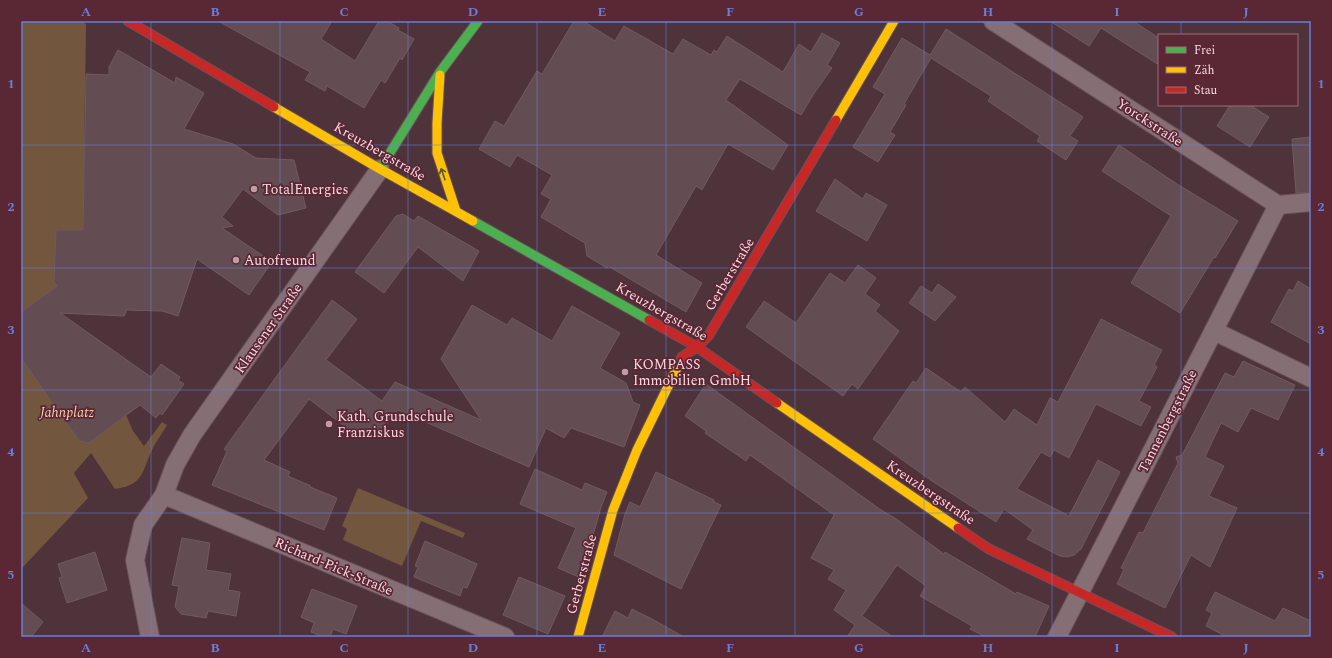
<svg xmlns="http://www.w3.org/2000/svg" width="1332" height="658" viewBox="0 0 1332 658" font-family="Spectral,serif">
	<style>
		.green { fill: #73563e }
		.building { fill: #644d52; stroke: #715a5f }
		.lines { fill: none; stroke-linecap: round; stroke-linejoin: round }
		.street-casing { stroke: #6a5157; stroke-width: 20 }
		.fast-casing { stroke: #6a5157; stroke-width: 11 }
		.slow-casing { stroke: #6a5157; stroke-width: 11 }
		.jam-casing { stroke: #6a5157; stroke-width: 11 }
		.street { stroke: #856f75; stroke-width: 18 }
		.fast { stroke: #4caf50; stroke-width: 9 }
		.slow { stroke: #ffc107; stroke-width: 9 }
		.jam { stroke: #c62828; stroke-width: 9 }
		.oneway { stroke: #55573e }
		.grid { fill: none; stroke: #6a7fda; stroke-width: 1; stroke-opacity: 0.55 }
		.poi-dot { fill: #be9fa5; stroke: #5a2734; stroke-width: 1.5 }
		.labels { text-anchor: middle; stroke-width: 3.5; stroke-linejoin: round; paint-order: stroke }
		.street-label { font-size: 14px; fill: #fad9df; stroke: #5a2734 }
		.poi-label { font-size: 14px; fill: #fad9df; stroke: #5a2734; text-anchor: start }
		.park-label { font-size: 14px; font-style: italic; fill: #f6cfa9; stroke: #5a2734 }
		.neatline { fill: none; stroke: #6a7fda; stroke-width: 1.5 }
		.grid-label { font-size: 13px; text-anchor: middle; font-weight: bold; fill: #6a7fda }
	</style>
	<rect width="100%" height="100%" fill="#4e333a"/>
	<g class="green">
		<path d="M21 21H80L86 24 82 300 56 319 126 415 133 431 144 446 162 422 167 425C163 432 158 439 154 446 142 468 146 485 115 489L91 453 74 473 88 498 21 569Z"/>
		<path d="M358 488 465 533 463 538 421 521 402 566 343 540 347 529 342 526Z"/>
	</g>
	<g class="building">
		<path d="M218 21H332L321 39 355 61 379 21H387L399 28 398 30 414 39 402 60 400 58 385 83 381 80 364 108 327 86 325 91 305 80 310 72Z"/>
		<path d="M574 21H583L615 41 624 26 673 54 683 39 711 55 714 50 717 52 727 36 783 72 799 44 811 52 822 33 840 43 827 65 832 68 813 95 801 115 740 79 726 100 788 145 773 170 728 144 702 190 696 186 656 255 702 283 686 312 608 266 607 268 587 256 585 243 541 217 551 199 541 194 552 175 517 155 510 167 479 149 495 121 504 126 537 71 542 74Z"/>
		<path d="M1050 21H1133L1159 38V65L1101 28 1089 46Z"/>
		<path d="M946 29 1083 117 1070 136 1078 141 1066 160 1037 141 1040 136 988 101 991 96 931 58 904 104 906 105 890 132 895 135 878 162 853 147 885 94 873 87 902 38 930 55Z"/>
		<path d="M118 50 175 83 176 77 204 93 184 129 233 144 256 158 294 160 306 208 278 215 243 189 222 217 233 226 222 228 272 262 249 295 197 259 178 316 162 311 127 310 124 316 60 313 151 377 161 364 180 377 178 380 184 384 162 415 160 413 156 418 140 405 89 443 79 441 21 358V312L57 286 54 282 56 230H83L86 74 109 75V67Z"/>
		<path d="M1230 105H1250L1269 117 1250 147 1217 126Z"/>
		<path d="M1311 137V192L1296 193 1292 139Z"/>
		<path d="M1119 145 1177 184 1238 221 1215 258 1214 257 1180 313 1131 283 1171 216 1102 171Z"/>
		<path d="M835 179 863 199 866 193 887 205 867 241 816 211Z"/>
		<path d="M403 214 414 221 418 216 479 251 463 281 418 247 384 293 355 272 396 216Z"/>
		<path d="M858 265 876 278 865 294 880 305 875 311 899 331 858 389 852 384 843 396 746 327 764 301 796 323 830 273 845 283Z"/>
		<path d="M1298 281 1311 289V344L1271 322 1289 289 1293 291Z"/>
		<path d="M938 284 956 297 935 321 909 303 921 286 932 293Z"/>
		<path d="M332 300 357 319 326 360 382 401 395 382 481 420 441 359 472 305 507 325 512 318 552 341 572 306 620 333 600 368 626 383 633 402 640 405 624 447 571 428 564 438 546 428 529 467 398 410 388 423 386 422 374 438 368 433 356 435 309 399 264 460 290 472 288 476 311 486 310 487 337 498 324 530 212 485 227 451 224 449Z"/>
		<path d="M1101 319 1162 350 1154 365 1157 367 1139 401 1151 407 1141 426 1096 404 1069 458 1054 450 1050 457 1041 452 1017 489 1069 516 1098 460 1120 472 1081 549 1074 555 1067 557 1060 556 1027 539 1033 530 1004 509 996 522 932 481 873 439 913 381 916 383 926 368 961 392 965 387 1005 422 1014 409 1037 425 1050 398 1058 402Z"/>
		<path d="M1243 361 1295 385 1278 420 1251 408 1238 432 1221 423 1205 457 1224 466 1209 496 1237 508 1210 567 1191 555 1165 608 1117 584 1124 569 1121 568 1139 532 1143 533 1178 463 1176 457 1182 455 1225 373 1234 377Z"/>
		<path d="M706 384 881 510 895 518 944 554 945 552 1016 594 1017 592 1049 606 1035 637H986L970 629 972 626 920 596 926 586 897 565 862 616 893 637H847L855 625 834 610 846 590 828 579 834 570 811 558 834 515 750 455 746 461 705 433 706 431 685 416Z"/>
		<path d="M535 469 582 490 585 483 607 492 601 507 581 578 558 568 576 528 520 504Z"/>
		<path d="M656 472 714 500V502L721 505 681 589 614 555 625 514 630 502 640 507Z"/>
		<path d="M182 538 210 543 206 570 231 574 228 590 240 592 236 616 208 611 206 618 181 614 175 607 179 586 172 585Z"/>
		<path d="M425 541 477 564 467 588 463 587 460 596 414 577 418 567 415 566Z"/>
		<path d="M95 552 107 590 67 603 59 578 62 577 58 564Z"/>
		<path d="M519 577 565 596 548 634 503 615Z"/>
		<path d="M312 589 357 606 346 634 333 629 330 637H324L311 632 314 623 301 617Z"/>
		<path d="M1215 592 1275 621 1283 608 1311 621V637H1227L1206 626 1212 613 1206 610Z"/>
		<path d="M21 603 43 622 31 637H21Z"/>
		<path d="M632 609 654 620 684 637H602L615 611 628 618Z"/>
	</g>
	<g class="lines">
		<defs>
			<g id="street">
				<path d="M993 21 1278 205 1311 202"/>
				<path d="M1214 331 1311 378"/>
				<path d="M164 495 505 637"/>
				<path d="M150 637 135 560 143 525 164 495 175 465 192 435 380 169"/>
				<path d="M1057 637 1278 205"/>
			</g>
			<g id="fast">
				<path d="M380 169 440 72 478 21"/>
				<path d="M473 221 649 320"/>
			</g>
			<g id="slow">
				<path d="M440 75 437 123V153L456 211"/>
				<path d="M274 107 380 169 473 221"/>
				<path d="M836 120 894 21"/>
				<path d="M777 403 958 528"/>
				<path d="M578 637 613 510 637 450 678 366"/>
			</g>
			<g id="jam">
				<path d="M128 21 274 107"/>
				<path d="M649 320 697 347 777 403"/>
				<path d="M678 366 682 357 697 347 709 335 836 120"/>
				<path d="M958 528 989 549 1172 637"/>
			</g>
		</defs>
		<use href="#street" class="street-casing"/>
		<use href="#fast" class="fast-casing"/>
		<use href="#slow" class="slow-casing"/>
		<use href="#jam" class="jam-casing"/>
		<use href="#street" class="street"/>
		<use href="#fast" class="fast"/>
		<use href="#slow" class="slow"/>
		<use href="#jam" class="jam"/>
	</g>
	<defs><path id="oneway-shaft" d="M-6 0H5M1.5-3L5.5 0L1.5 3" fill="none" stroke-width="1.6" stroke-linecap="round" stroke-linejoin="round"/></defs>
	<use class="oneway" href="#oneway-shaft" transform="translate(443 174) rotate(-109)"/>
	<path class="grid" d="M151 21V637M280 21V637M408 21V637M537 21V637M666 21V637M795 21V637M924 21V637M1052 21V637M1181 21V35M1181 105V637M21 145H1311M21 268H1311M21 390H1311M21 513H1311"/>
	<g class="poi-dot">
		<circle cx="254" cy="189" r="4"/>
		<circle cx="236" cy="260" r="4"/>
		<circle cx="625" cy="372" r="4"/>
		<circle cx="329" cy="424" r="4"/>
	</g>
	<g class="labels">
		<g class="street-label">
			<text transform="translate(1150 122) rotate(33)" y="5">Yorckstraße</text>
			<text transform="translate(380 151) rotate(30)" y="5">Kreuzbergstraße</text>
			<text transform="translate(729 274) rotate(-59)" y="5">Gerberstraße</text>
			<text transform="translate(662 311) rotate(30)" y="5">Kreuzbergstraße</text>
			<text transform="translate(268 328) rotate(-55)" y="5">Klausener Straße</text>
			<text transform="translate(1167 421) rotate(-63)" y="5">Tannenbergstraße</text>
			<text transform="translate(931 492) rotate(34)" y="5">Kreuzbergstraße</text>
			<text transform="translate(334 566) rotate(23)" y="5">Richard-Pick-Straße</text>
			<text transform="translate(581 574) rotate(-75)" y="5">Gerberstraße</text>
		</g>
		<g class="poi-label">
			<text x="262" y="194">TotalEnergies</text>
			<text x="244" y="265">Autofreund</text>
			<text x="633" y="369">KOMPASS<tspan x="633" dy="16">Immobilien GmbH</tspan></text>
			<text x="337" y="421">Kath. Grundschule<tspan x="337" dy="16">Franziskus</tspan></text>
		</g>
		<g class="park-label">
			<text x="67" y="417">Jahnplatz</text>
		</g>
	</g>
	<rect width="1332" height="658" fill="none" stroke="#5a2734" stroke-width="44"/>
	<rect x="1158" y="34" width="140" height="72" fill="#5a2734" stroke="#9a6e78"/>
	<rect x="1166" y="47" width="20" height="6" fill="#4caf50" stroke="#9a6e78"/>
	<text x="1194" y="54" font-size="12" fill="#fad9df">Frei</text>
	<rect x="1166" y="67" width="20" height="6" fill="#ffc107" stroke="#9a6e78"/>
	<text x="1194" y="74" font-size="12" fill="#fad9df">Zäh</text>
	<rect x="1166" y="87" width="20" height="6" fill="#c62828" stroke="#9a6e78"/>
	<text x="1194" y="94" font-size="12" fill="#fad9df">Stau</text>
	<rect x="22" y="22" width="1288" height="614" class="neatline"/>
	<g class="grid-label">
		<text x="86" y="16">A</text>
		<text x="215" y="16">B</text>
		<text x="344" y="16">C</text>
		<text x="473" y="16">D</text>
		<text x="602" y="16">E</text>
		<text x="730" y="16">F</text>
		<text x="859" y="16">G</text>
		<text x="988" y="16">H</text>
		<text x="1117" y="16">I</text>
		<text x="1246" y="16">J</text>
		<text x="11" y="88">1</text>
		<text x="1321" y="88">1</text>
		<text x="11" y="211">2</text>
		<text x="1321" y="211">2</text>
		<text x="11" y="334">3</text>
		<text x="1321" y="334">3</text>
		<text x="11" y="456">4</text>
		<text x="1321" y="456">4</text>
		<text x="11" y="579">5</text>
		<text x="1321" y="579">5</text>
		<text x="86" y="652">A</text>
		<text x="215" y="652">B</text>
		<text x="344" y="652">C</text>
		<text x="473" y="652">D</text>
		<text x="602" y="652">E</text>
		<text x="730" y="652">F</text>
		<text x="859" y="652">G</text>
		<text x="988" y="652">H</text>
		<text x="1117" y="652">I</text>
		<text x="1246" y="652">J</text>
	</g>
</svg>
